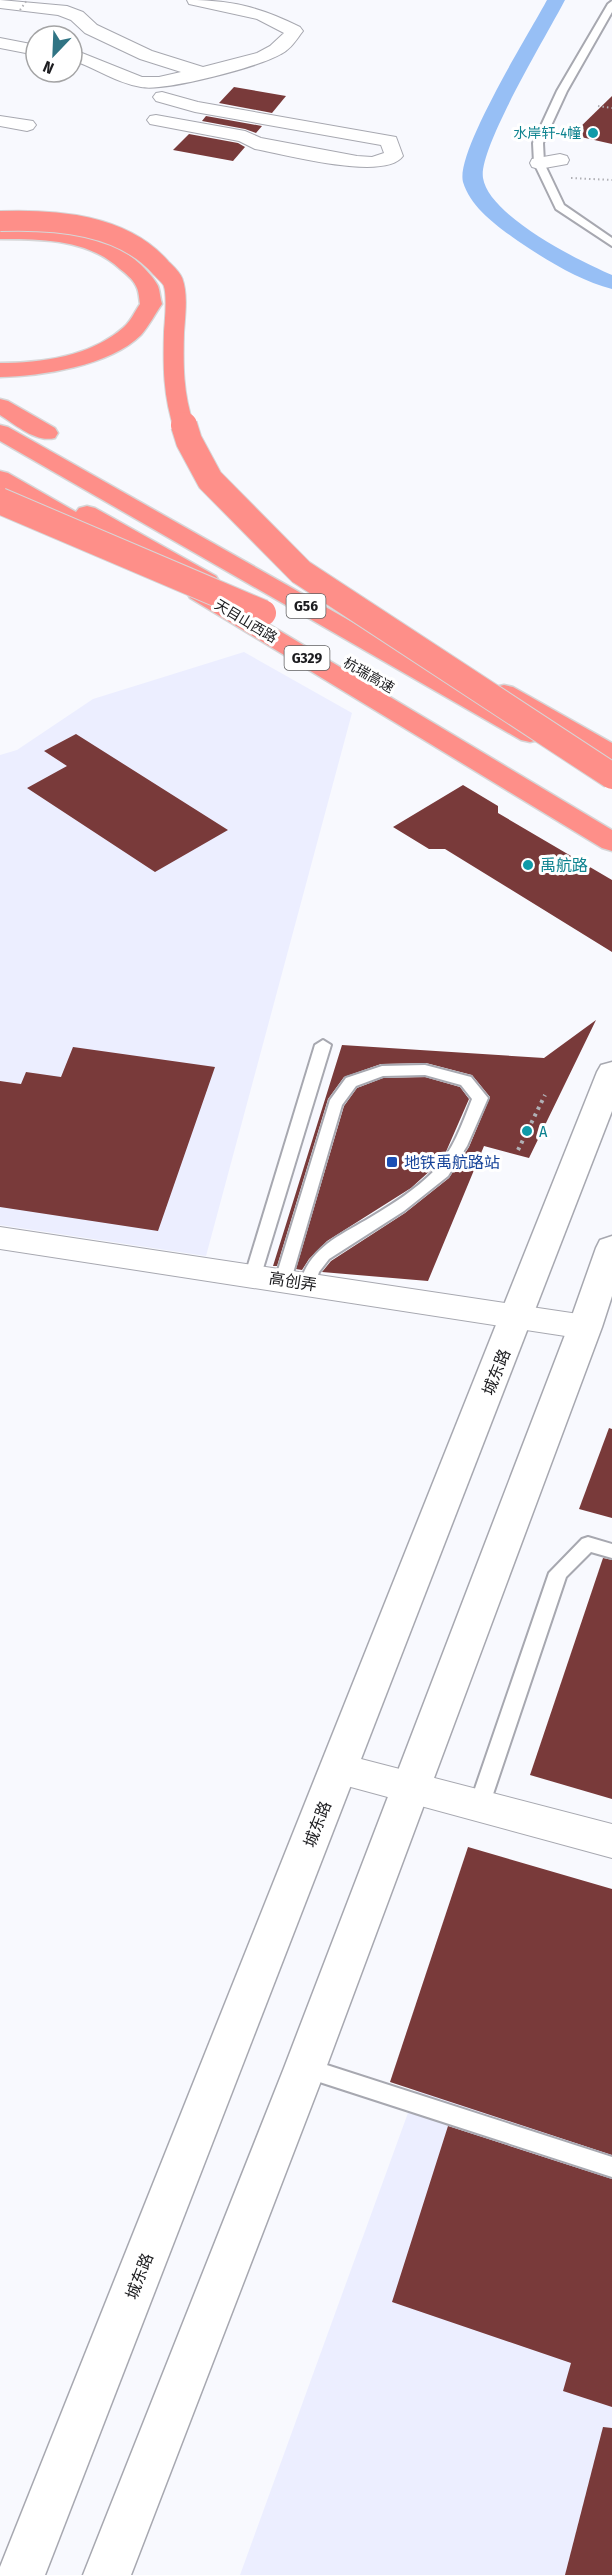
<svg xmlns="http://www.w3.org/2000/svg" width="612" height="2575" viewBox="0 0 612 2575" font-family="'Fira Sans Condensed','Noto Sans SC',sans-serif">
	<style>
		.built { fill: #eceeff }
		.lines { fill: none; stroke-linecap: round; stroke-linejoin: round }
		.canal { fill: #97bff5; fill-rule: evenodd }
		.building { fill: #793a3a }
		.lane-casing { stroke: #a7a8b0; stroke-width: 4 }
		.street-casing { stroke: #a7a8b0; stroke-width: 2 }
		.secondary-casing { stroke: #a7a8b0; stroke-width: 3 }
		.highway-casing { stroke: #d6d6d7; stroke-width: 3 }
		.path-far1 { stroke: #b0b0b5; stroke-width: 2; stroke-dasharray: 1.5 3; stroke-linecap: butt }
		.path { stroke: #b0b0b5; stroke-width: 4; stroke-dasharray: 3 4.5; stroke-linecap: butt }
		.lane { fill: #fff; fill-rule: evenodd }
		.street { fill: #fff; fill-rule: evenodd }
		.secondary { fill: #fff; fill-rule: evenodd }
		.highway { fill: #fe8f89; fill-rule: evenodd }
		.highway-bridge-far1-casing { stroke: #d6d6d7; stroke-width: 22; stroke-linecap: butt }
		.highway-bridge-casing { stroke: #d6d6d7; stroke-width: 28; stroke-linecap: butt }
		.path-bridge { stroke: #b0b0b5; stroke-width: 2; stroke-dasharray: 1.5 3; stroke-linecap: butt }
		.highway-bridge-far1 { stroke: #fe8f89; stroke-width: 20 }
		.highway-bridge { stroke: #fe8f89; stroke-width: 26 }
		.culture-dot { fill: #0f9aa8; stroke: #fff; stroke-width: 2 }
		.transit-dot { fill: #1a4fb4; stroke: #fff; stroke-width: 2 }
		.labels { text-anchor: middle; stroke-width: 6; stroke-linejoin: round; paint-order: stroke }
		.far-culture-label { font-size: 14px; fill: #0d838f; stroke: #fff; text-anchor: end }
		.far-street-label { font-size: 14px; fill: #1c1c1f; stroke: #fff }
		.shield { fill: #fff; stroke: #606062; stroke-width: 1.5 }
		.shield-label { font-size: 15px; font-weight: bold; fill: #1c1c1f }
		.culture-label { font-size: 16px; fill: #0d838f; stroke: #fff; text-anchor: start }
		.transit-label { font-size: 16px; fill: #164399; stroke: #fff; text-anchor: start }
		.street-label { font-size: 16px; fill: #1c1c1f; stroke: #fff }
	</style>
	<rect width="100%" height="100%" fill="#f8f9fe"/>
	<g class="built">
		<path d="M244 652 352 713 206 1256 0 1225V755L17 750 93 699Z"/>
		<path d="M489 1890 612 1929V2575H240Z"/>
	</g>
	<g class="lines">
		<path class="canal" d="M547 0H565C548 33 478 148 483 178 489 216 579 261 612 275V289C580 281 546 260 518 241 497 226 471 208 463 182 455 152 530 32 547 0Z"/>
	</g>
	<g class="building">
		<path d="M234 87 286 96 272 113 219 103Z"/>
		<path d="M612 96V144L572 135Z"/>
		<path d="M206 116 262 126 256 133 245 129 202 121Z"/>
		<path d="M189 134 238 143 245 147 233 161 173 150Z"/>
		<path d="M76 734 228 830 155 872 27 788 67 766 44 751Z"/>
		<path d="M463 785 498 806V813L612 880V952L445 849H429L393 827Z"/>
		<path d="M596 1020 529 1158 484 1146 428 1281 322 1272 331 1261 405 1213 449 1178 469 1147 490 1097 472 1075 426 1063 381 1064 344 1077 328 1099 277 1266H273L342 1045 544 1058Z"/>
		<path d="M73 1047 215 1067 158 1231 0 1207V1081L21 1084 26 1072 61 1077Z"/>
		<path d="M425 1077 460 1087 469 1099 445 1154 432 1169 411 1188 327 1241 309 1259 302 1270 296 1269 344 1106 357 1088 383 1078Z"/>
		<path d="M609 1428 612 1429V1518L579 1509Z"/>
		<path d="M603 1558 612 1560V1799L530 1775Z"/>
		<path d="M468 1847 612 1889V2155L390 2082Z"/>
		<path d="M448 2126 612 2179V2407L563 2391 571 2363 392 2302Z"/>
		<path d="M603 2427 612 2428V2575H565Z"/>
	</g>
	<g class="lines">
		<defs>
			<g id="lane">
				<path d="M612 1V12L567 91 543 143 544 163 564 205 612 238V246L556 209 534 163 533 143 557 91 608 4Z"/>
				<path d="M323 1040 331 1045 261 1275 259 1279H247L245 1275 315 1045Z"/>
				<path d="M425 1065 471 1077 488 1098 467 1146 448 1176 404 1211 329 1259 319 1272 314 1287H302L300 1283C310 1247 341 1235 371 1217 393 1204 416 1189 434 1171 453 1151 462 1124 472 1099L461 1085 425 1075 383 1076 356 1086 342 1105 291 1280 289 1284H277L275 1280 330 1100 346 1078 382 1066Z"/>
				<path d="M588 1537 612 1544V1558L591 1552 566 1577 489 1806 486 1812 479 1814 472 1812 469 1806 549 1573 582 1539Z"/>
				<path d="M305 2058 612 2157V2177L298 2075 294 2068 298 2061Z"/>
			</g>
			<g id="street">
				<path d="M0 0 67 6 83 12 97 25 152 51 203 67 257 53 270 46 284 33 257 19 189 4 187 0C231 0 260 7 300 27L303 31C296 40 291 49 281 54 259 67 164 92 141 87 116 83 96 68 72 60V49L142 77H159L181 72 140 59 85 33 71 20 58 15 0 8Z"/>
				<path d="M0 38 36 45V55L0 48Z"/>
				<path d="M162 92 198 102 396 137 403 156C385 182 284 154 255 149L239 141 150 124 147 120 150 116 156 115 245 131 261 138 357 156 372 157 384 153 381 145 195 112 156 101 153 97 156 93Z"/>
				<path d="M0 116 33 121 36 125 33 129 27 131 0 126Z"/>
				<path d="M560 154 567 156 569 160 567 164 539 169 532 167 530 163 532 159Z"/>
				<path d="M0 1227 585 1315 596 1319 601 1327 596 1335 585 1339 0 1249Z"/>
				<path d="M338 1753 612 1824V1858L325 1780 320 1769 325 1758Z"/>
			</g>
			<g id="secondary">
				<path d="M612 1062V1111L45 2575H0V2567L597 1072 601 1065Z"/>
				<path d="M612 1236V1296L602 1327 326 2068 131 2575H83L284 2068 568 1327 596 1248 600 1240Z"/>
			</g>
			<g id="highway">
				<path d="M0 227C49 226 102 229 140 264 146 270 154 278 158 286 160 291 160 298 162 304 155 314 149 326 141 335 110 366 41 376 0 377V363C41 363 92 356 124 327 131 321 135 311 140 304 139 298 139 291 136 286 133 279 125 273 120 269 88 239 41 239 0 239Z"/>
				<path d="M0 399 8 401 55 428 58 433 55 438C36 443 16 425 0 415Z"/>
				<path d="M0 425 8 427 539 728 543 734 539 740 530 742 521 740 0 441Z"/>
				<path d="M0 471 8 473 76 512 79 508 87 506 95 508 216 576 219 581 216 586 208 588 612 830V851L602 848 190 598 187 593 190 588 198 586 114 538 112 542 103 544 94 542 0 488Z"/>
				<path d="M504 685 513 687 612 743V762L603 760 495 699 491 693 495 687Z"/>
			</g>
		</defs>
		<use href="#lane" class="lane-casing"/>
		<use href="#street" class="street-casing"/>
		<use href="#secondary" class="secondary-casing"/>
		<use href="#highway" class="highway-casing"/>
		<g class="path-far1">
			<path d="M598 106 612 108"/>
			<path d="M571 178 612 180"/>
		</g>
		<path class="path" d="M518 1150 545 1095"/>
		<use href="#lane" class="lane"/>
		<use href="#street" class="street"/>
		<use href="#secondary" class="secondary"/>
		<use href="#highway" class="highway"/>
		<defs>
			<path id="highway-bridge-far1" d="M0 221C55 219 123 224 161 268 165 272 171 277 173 282 178 296 175 317 174 332 173 365 173 395 184 427"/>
			<g id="highway-bridge">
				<path d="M184 425 189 441 210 480 301 572 612 776"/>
				<path d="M0 501 263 613"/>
			</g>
		</defs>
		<use href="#highway-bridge-far1" class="highway-bridge-far1-casing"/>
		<use href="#highway-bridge" class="highway-bridge-casing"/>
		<path class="path-bridge" d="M20 10 27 0"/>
		<use href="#highway-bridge-far1" class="highway-bridge-far1"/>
		<use href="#highway-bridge" class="highway-bridge"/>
	</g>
	<g class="culture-dot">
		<circle cx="593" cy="133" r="6"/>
		<circle cx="528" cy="865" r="6"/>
		<circle cx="527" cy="1131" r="6"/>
	</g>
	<rect class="transit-dot" x="386" y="1156" width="12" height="12" rx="3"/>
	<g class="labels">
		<g class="far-culture-label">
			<text x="581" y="138">水岸轩-4幢</text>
		</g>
		<g class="far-street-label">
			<text transform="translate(246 621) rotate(31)" y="5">天目山西路</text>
			<text transform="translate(369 675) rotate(30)" y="5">杭瑞高速</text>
		</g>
		<g class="shield">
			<rect x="286.5" y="594" width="39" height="24" rx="4.5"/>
			<rect x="284.5" y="646" width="45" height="24" rx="4.5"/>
		</g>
		<g class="shield-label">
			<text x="306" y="611">G56</text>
			<text x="307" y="663">G329</text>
		</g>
		<g class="culture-label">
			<text x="540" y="871">禹航路</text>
			<text x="539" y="1137">A</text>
		</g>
		<g class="transit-label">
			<text x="404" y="1168">地铁禹航路站</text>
		</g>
		<g class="street-label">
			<text transform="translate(293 1281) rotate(9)" y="6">高创弄</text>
			<text transform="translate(496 1372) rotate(-68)" y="6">城东路</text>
			<text transform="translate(317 1824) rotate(-69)" y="6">城东路</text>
			<text transform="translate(139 2276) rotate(-69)" y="6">城东路</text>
		</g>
	</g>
	<g transform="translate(54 54) rotate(203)"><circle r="28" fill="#ffffff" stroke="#a4a4a5" stroke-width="1.5"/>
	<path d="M0-4.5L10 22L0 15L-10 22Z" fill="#307484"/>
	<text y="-9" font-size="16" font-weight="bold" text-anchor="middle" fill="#1c1c1f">N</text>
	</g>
</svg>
